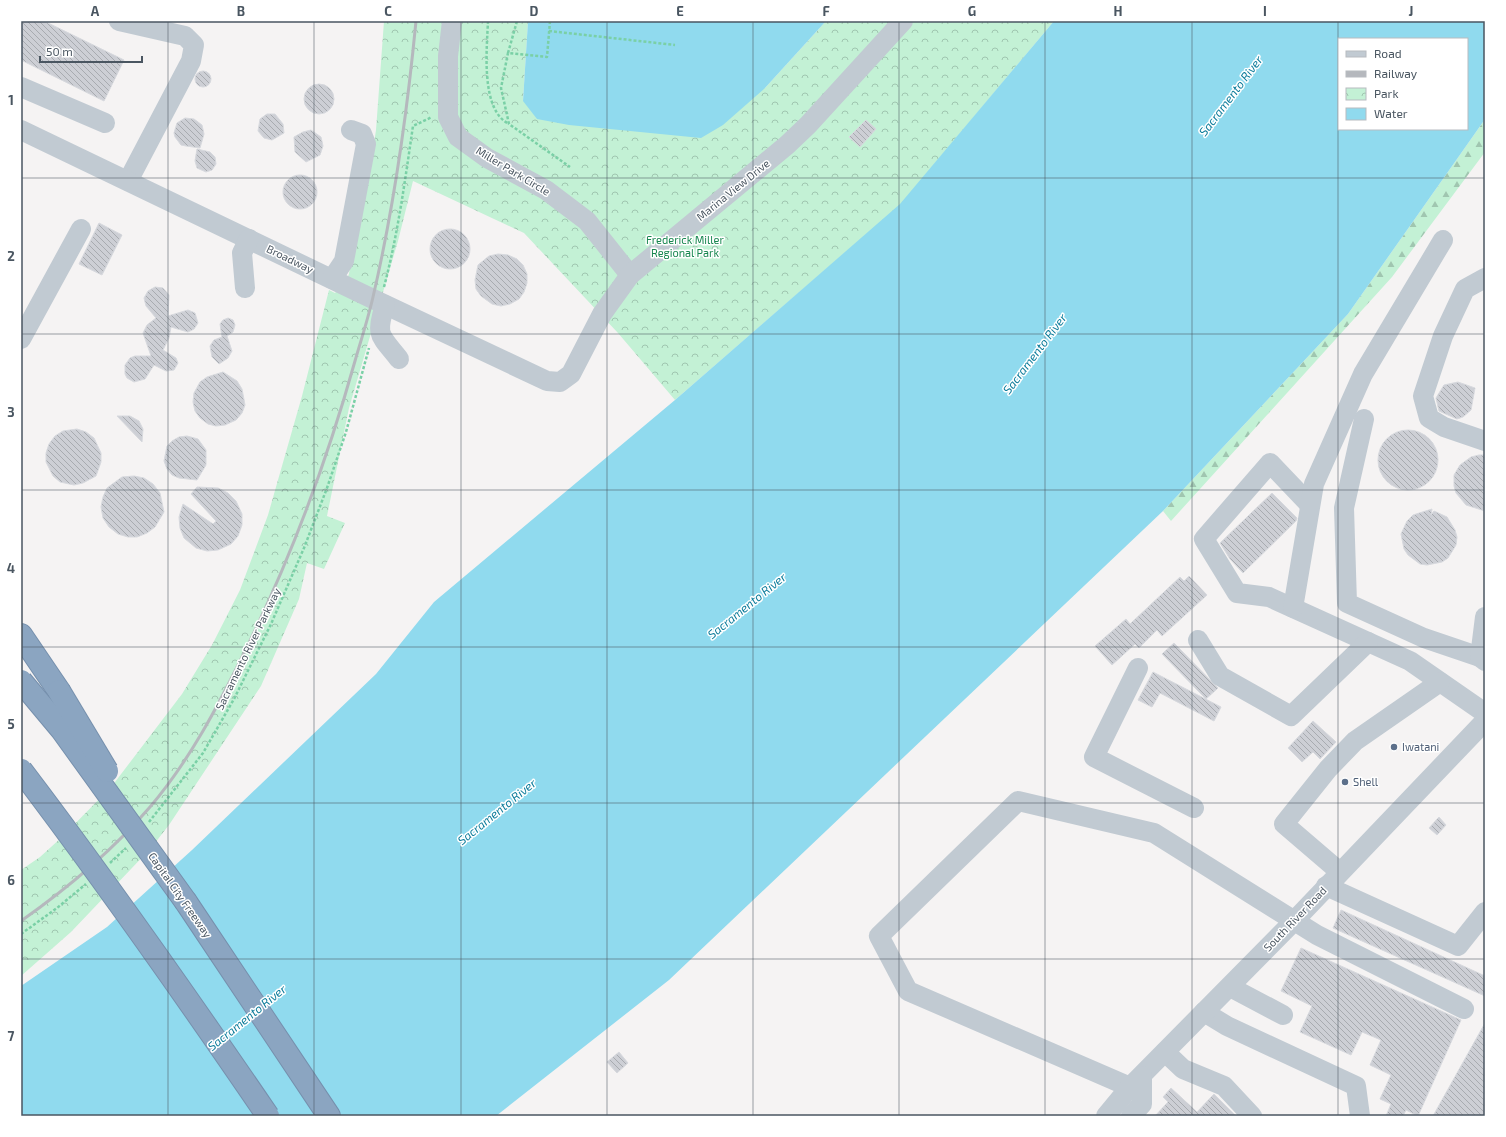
<svg xmlns="http://www.w3.org/2000/svg" width="1506" height="1137" viewBox="0 0 1506 1137" font-family="'Exo 2',sans-serif">
	<style>
		.forest { fill: url(#forest-firs) }
		.park { fill: url(#park-crowns) }
		.water { fill: #90daee; fill-rule: evenodd }
		.building { fill: url(#building-back-hatch); stroke: #d7d9de }
		.lines { fill: none; stroke-linecap: round; stroke-linejoin: round }
		.highway-casing { stroke: #7690ad; stroke-width: 24 }
		.path { stroke: #7ad0a6; stroke-width: 2.5; stroke-dasharray: 3 2; stroke-linecap: butt }
		.minor { stroke: #c1cad2; stroke-width: 20 }
		.highway { stroke: #8ba5c1; stroke-width: 22 }
		.rail { stroke: #b5b8bd; stroke-width: 3 }
		.highway-bridge-casing { stroke: #7690ad; stroke-width: 24; stroke-linecap: butt }
		.highway-bridge { stroke: #8ba5c1; stroke-width: 22 }
		.grid { fill: none; stroke: #4a5661; stroke-width: 1; stroke-opacity: 0.55 }
		.service-dot { fill: #5c6f8a; stroke: #fff; stroke-width: 1.5 }
		.labels { text-anchor: middle; stroke-width: 3; stroke-linejoin: round; paint-order: stroke }
		.street-label { font-size: 11px; fill: #4a5661; stroke: #fff }
		.park-label { font-size: 11px; fill: #17864f; stroke: #fff }
		.service-label { font-size: 11px; fill: #4e5e75; stroke: #fff; text-anchor: start }
		.water-label { font-size: 12px; font-style: italic; fill: #0c7c9b; stroke: #fff }
		.neatline { fill: none; stroke: #4a5661; stroke-width: 1.5 }
		.grid-label { font-size: 13px; text-anchor: middle; font-weight: bold; fill: #4a5661 }
	</style>
	<defs>
		<pattern id="forest-firs" width="22" height="20" patternUnits="userSpaceOnUse"><rect width="22" height="20" fill="#c3f1d5"/><path d="M5 1l3.5 6h-7zM16 11l3.5 6h-7z" fill="#a0c6b0"/></pattern>
		<pattern id="park-crowns" width="20" height="18" patternUnits="userSpaceOnUse"><rect width="20" height="18" fill="#c3f1d5"/><path d="M2 6a3 3 0 1 1 6 0M12 15a3 3 0 1 1 6 0" fill="none" stroke="#a0c6b0"/></pattern>
		<pattern id="building-back-hatch" width="6" height="6" patternUnits="userSpaceOnUse"><rect width="6" height="6" fill="#cdcfd5"/><path d="M-1 5l2 2M0 0l6 6M5-1l2 2" fill="none" stroke="#a8abb0"/></pattern>
	</defs>
	<rect width="100%" height="100%" fill="#f5f3f3"/>
	<path class="forest" d="M1485 115V152L1392 277 1171 521 1163 511 1348 314 1483 122Z"/>
	<path class="park" d="M384 21H528L523 101 765 88 826 21H1054L901 204 675 400 618 333 524 233 413 181 398 241 349 408 327 516 345 523 324 569 307 563 299 599 261 686 169 825 151 848 71 932 21 976V870L40 857 62 837 112 786 182 694 212 645 240 590 268 515 302 396 329 290 335 293 348 278 368 183 376 130Z"/>
	<g class="water">
		<path d="M528 21H826L765 88 723 125 701 138 569 125 537 119 523 101Z"/>
		<path d="M1054 21H1485V115L1483 122 1348 314 1163 511 669 980 496 1116H21V986L107 927 192 850 376 674 434 602 675 400 900 204ZM1339 39H1467V129H1339Z"/>
	</g>
	<g class="building">
		<path d="M21 21H44L124 60 104 101 21 60Z"/>
		<circle cx="203" cy="79" r="8"/>
		<circle cx="319" cy="99" r="15"/>
		<path d="M267 114H275L283 124 284 133 272 140 264 138 258 131 260 119Z"/>
		<path d="M185 118 194 119 202 125 204 134 200 148 186 146 181 145 175 137 174 133 177 123Z"/>
		<path d="M866 120 876 129 860 147 849 137Z"/>
		<path d="M311 130 321 137 323 146 320 155 306 162 295 152 294 137 303 132Z"/>
		<path d="M197 149 210 152 215 157 216 164 212 170 206 172 197 168 195 161Z"/>
		<circle cx="300" cy="192" r="17"/>
		<path d="M99 223 122 235 102 275 79 264Z"/>
		<circle cx="450" cy="249" r="20"/>
		<path d="M498 254 508 255 517 259 523 265 527 274V283L524 292 519 299 510 304 501 306 492 304 481 296 476 289 475 280 478 265 489 256Z"/>
		<path d="M155 287 163 288 169 295 168 316 188 310 195 313 198 323 194 329 188 332 171 327 169 338 163 350 176 358 178 363 174 370 166 371 154 365 145 379 134 382 127 378 125 374V365L130 358 135 356H151L143 333 147 325 156 318 146 306 144 298 148 291Z"/>
		<path d="M228 318 233 320 235 325 233 332 227 336 232 351 228 358 219 364 212 357 210 346 214 340 222 337 220 324 223 320Z"/>
		<path d="M223 372 237 381 242 389 245 405 242 413 236 420 225 425 216 426 208 424 200 418 195 411 193 402 194 393 200 382 207 377Z"/>
		<path d="M1458 382 1475 388 1471 410 1463 417 1457 419 1439 411 1436 398 1444 385Z"/>
		<path d="M117 416H130L139 421 143 429 142 442Z"/>
		<path d="M77 429 86 432 94 438 101 453V462L96 476 83 483 74 485 60 482 53 476 46 462V453L49 444 55 436 63 431Z"/>
		<circle cx="1408" cy="460" r="30"/>
		<path d="M187 436 198 439 206 450V465L197 480 179 478 172 475 167 469 164 461 167 446 172 441 179 437Z"/>
		<path d="M1479 455H1485V511L1466 505 1456 493 1454 486V475L1460 465 1471 457Z"/>
		<path d="M134 476 144 478 153 484 160 493 164 512 155 527 147 533 137 537H128L118 534 109 527 103 518 101 507 103 497 107 488 122 477Z"/>
		<path d="M197 487 218 488 228 493 236 501 242 514V525L238 536 231 544 218 550 207 551 196 548 184 538 180 528 179 517 183 504 213 524 216 521 191 494Z"/>
		<path d="M1272 493 1297 518 1296 521 1243 573 1230 559 1220 543Z"/>
		<path d="M1432 509 1431 515 1434 511 1447 517 1455 530 1457 537 1456 545 1448 558 1442 562 1427 565 1420 564 1408 555 1404 549 1401 534 1407 521 1413 515Z"/>
		<path d="M1189 576 1207 595 1162 636 1157 630 1139 648 1135 644 1112 665 1095 646 1126 619 1130 624 1180 577 1184 581Z"/>
		<path d="M1174 643 1218 688 1206 699 1162 654Z"/>
		<path d="M1153 672 1221 707 1214 721 1160 693 1152 707 1138 700Z"/>
		<path d="M1313 721 1336 742 1320 759 1313 752 1302 762 1288 748Z"/>
		<path d="M1439 817 1446 825 1437 835 1429 828Z"/>
		<path d="M1341 910 1485 976V996L1333 928Z"/>
		<path d="M1301 948 1461 1020 1418 1116 1406 1110 1403 1116H1386L1391 1104 1380 1099 1391 1075 1370 1065 1381 1040 1362 1032 1351 1055 1300 1032 1312 1006 1281 991Z"/>
		<path d="M1485 1023V1116H1433Z"/>
		<path d="M619 1052 628 1063 617 1073 607 1062Z"/>
		<path d="M1171 1088 1197 1112 1214 1094 1236 1116H1155L1168 1102 1163 1097Z"/>
	</g>
	<g class="lines">
		<defs>
			<g id="highway">
				<path d="M21 635 59 691"/>
				<path d="M186 902 329 1116"/>
			</g>
		</defs>
		<use href="#highway" class="highway-casing"/>
		<g class="path">
			<path d="M488 21C487 48 480 110 509 124"/>
			<path d="M550 21 547 57 508 53 501 88 509 124 570 167"/>
			<path d="M549 31 675 45"/>
			<path d="M508 53 517 21"/>
			<path d="M384 287C398 234 405 180 413 126L432 117"/>
			<path d="M149 822 203 753 234 699 271 624 304 548 327 488 346 432 369 348"/>
			<path d="M110 863 126 848"/>
			<path d="M21 934 57 908 86 884"/>
		</g>
		<g class="minor">
			<path d="M119 21 185 36 194 45 191 61 128 181"/>
			<path d="M452 21 448 56V117L458 137 487 158 546 190 587 221 630 275"/>
			<path d="M21 87 105 123"/>
			<path d="M21 130 373 299 547 381 560 382 571 374 602 314 630 275 787 145 808 125 903 21"/>
			<path d="M1485 278 1465 289 1443 336 1423 396 1429 418 1444 427 1485 441"/>
			<path d="M332 279 344 261 366 144 362 134 351 130"/>
			<path d="M245 288 242 253 249 239"/>
			<path d="M385 305C375 336 380 335 399 359"/>
			<path d="M21 339 81 229"/>
			<path d="M1364 419 1344 508 1347 603 1424 638 1480 657"/>
			<path d="M1310 505 1270 463 1204 539 1237 593 1269 597 1410 661 1485 713"/>
			<path d="M1293 608 1314 484 1363 374 1443 240"/>
			<path d="M1485 617 1480 657 1485 661"/>
			<path d="M1198 640 1220 676 1291 716 1368 642"/>
			<path d="M1138 668 1094 757 1194 808"/>
			<path d="M1340 872 1284 824 1328 769 1355 741 1440 682"/>
			<path d="M1326 886 1458 946 1485 912"/>
			<path d="M1230 987 1283 1015"/>
			<path d="M1204 1012 1227 1026 1356 1086 1360 1116"/>
			<path d="M1165 1052 1183 1069 1224 1086 1252 1116"/>
			<path d="M1130 1087 908 991 879 936 1018 801 1154 833 1317 935 1464 1009"/>
			<path d="M1106 1116 1130 1087 1294 921 1485 721"/>
			<path d="M1131 1116 1142 1104V1076"/>
		</g>
		<use href="#highway" class="highway"/>
		<path class="rail" d="M21 921C68 888 112 851 150 807 190 760 218 706 245 651 291 558 327 461 355 361 361 340 368 319 373 297 394 207 407 114 416 21"/>
		<defs>
			<g id="highway-bridge">
				<path d="M21 681 62 730 186 902"/>
				<path d="M59 691 107 771"/>
				<path d="M21 770C107 883 188 999 268 1116"/>
			</g>
		</defs>
		<use href="#highway-bridge" class="highway-bridge-casing"/>
		<use href="#highway-bridge" class="highway-bridge"/>
	</g>
	<path class="grid" d="M168 21V1116M314 21V1116M461 21V1116M607 21V1116M753 21V1116M899 21V1116M1045 21V1116M1192 21V1116M1338 21V1116M21 178H1485M21 334H1485M21 490H1485M21 647H1485M21 803H1485M21 959H1485"/>
	<g class="service-dot">
		<circle cx="1394" cy="747" r="4"/>
		<circle cx="1345" cy="782" r="4"/>
	</g>
	<g class="labels">
		<g class="street-label">
			<text transform="translate(513 171) rotate(31)" y="4">Miller Park Circle</text>
			<text transform="translate(733 190) rotate(-39)" y="4">Marina View Drive</text>
			<text transform="translate(290 259) rotate(26)" y="4">Broadway</text>
			<text transform="translate(248 649) rotate(-64)" y="4">Sacramento River Parkway</text>
			<text transform="translate(180 895) rotate(55)" y="4">Capital City Freeway</text>
			<text transform="translate(1295 919) rotate(-46)" y="4">South River Road</text>
		</g>
		<g class="park-label">
			<text x="685" y="244">Frederick Miller<tspan x="685" dy="13">Regional Park</tspan></text>
		</g>
		<g class="service-label">
			<text x="1402" y="751">Iwatani</text>
			<text x="1353" y="786">Shell</text>
		</g>
		<g class="water-label">
			<text transform="translate(1231 96) rotate(-53)" y="4">Sacramento River</text>
			<text transform="translate(1035 354) rotate(-53)" y="4">Sacramento River</text>
			<text transform="translate(747 606) rotate(-39)" y="4">Sacramento River</text>
			<text transform="translate(497 812) rotate(-39)" y="4">Sacramento River</text>
			<text transform="translate(247 1018) rotate(-39)" y="4">Sacramento River</text>
		</g>
	</g>
	<rect width="1506" height="1137" fill="none" stroke="#ffffff" stroke-width="44"/>
	<rect x="1338" y="38" width="130" height="92" fill="#ffffff" stroke="#b7bbc0"/>
	<rect x="1346" y="51" width="20" height="6" fill="#c1cad2" stroke="#b7bbc0"/>
	<text x="1374" y="58" font-size="12" fill="#4a5661">Road</text>
	<rect x="1346" y="71" width="20" height="6" fill="#b5b8bd" stroke="#b7bbc0"/>
	<text x="1374" y="78" font-size="12" fill="#4a5661">Railway</text>
	<rect x="1346" y="88" width="20" height="12" fill="url(#park-crowns)" stroke="#b7bbc0"/>
	<text x="1374" y="98" font-size="12" fill="#4a5661">Park</text>
	<rect x="1346" y="108" width="20" height="12" fill="#90daee" stroke="#b7bbc0"/>
	<text x="1374" y="118" font-size="12" fill="#4a5661">Water</text>
	<path d="M40 56v6h102v-6" fill="none" stroke="#4a5661" stroke-width="2"/>
	<text x="46" y="56" font-size="12" fill="#4a5661" stroke="#ffffff" stroke-width="3" paint-order="stroke">50 m</text>
	<rect x="22" y="22" width="1462" height="1093" class="neatline"/>
	<g class="grid-label">
		<text x="95" y="16">A</text>
		<text x="241" y="16">B</text>
		<text x="388" y="16">C</text>
		<text x="534" y="16">D</text>
		<text x="680" y="16">E</text>
		<text x="826" y="16">F</text>
		<text x="972" y="16">G</text>
		<text x="1118" y="16">H</text>
		<text x="1265" y="16">I</text>
		<text x="1411" y="16">J</text>
		<text x="11" y="105">1</text>
		<text x="11" y="261">2</text>
		<text x="11" y="417">3</text>
		<text x="11" y="573">4</text>
		<text x="11" y="729">5</text>
		<text x="11" y="885">6</text>
		<text x="11" y="1041">7</text>
	</g>
</svg>
